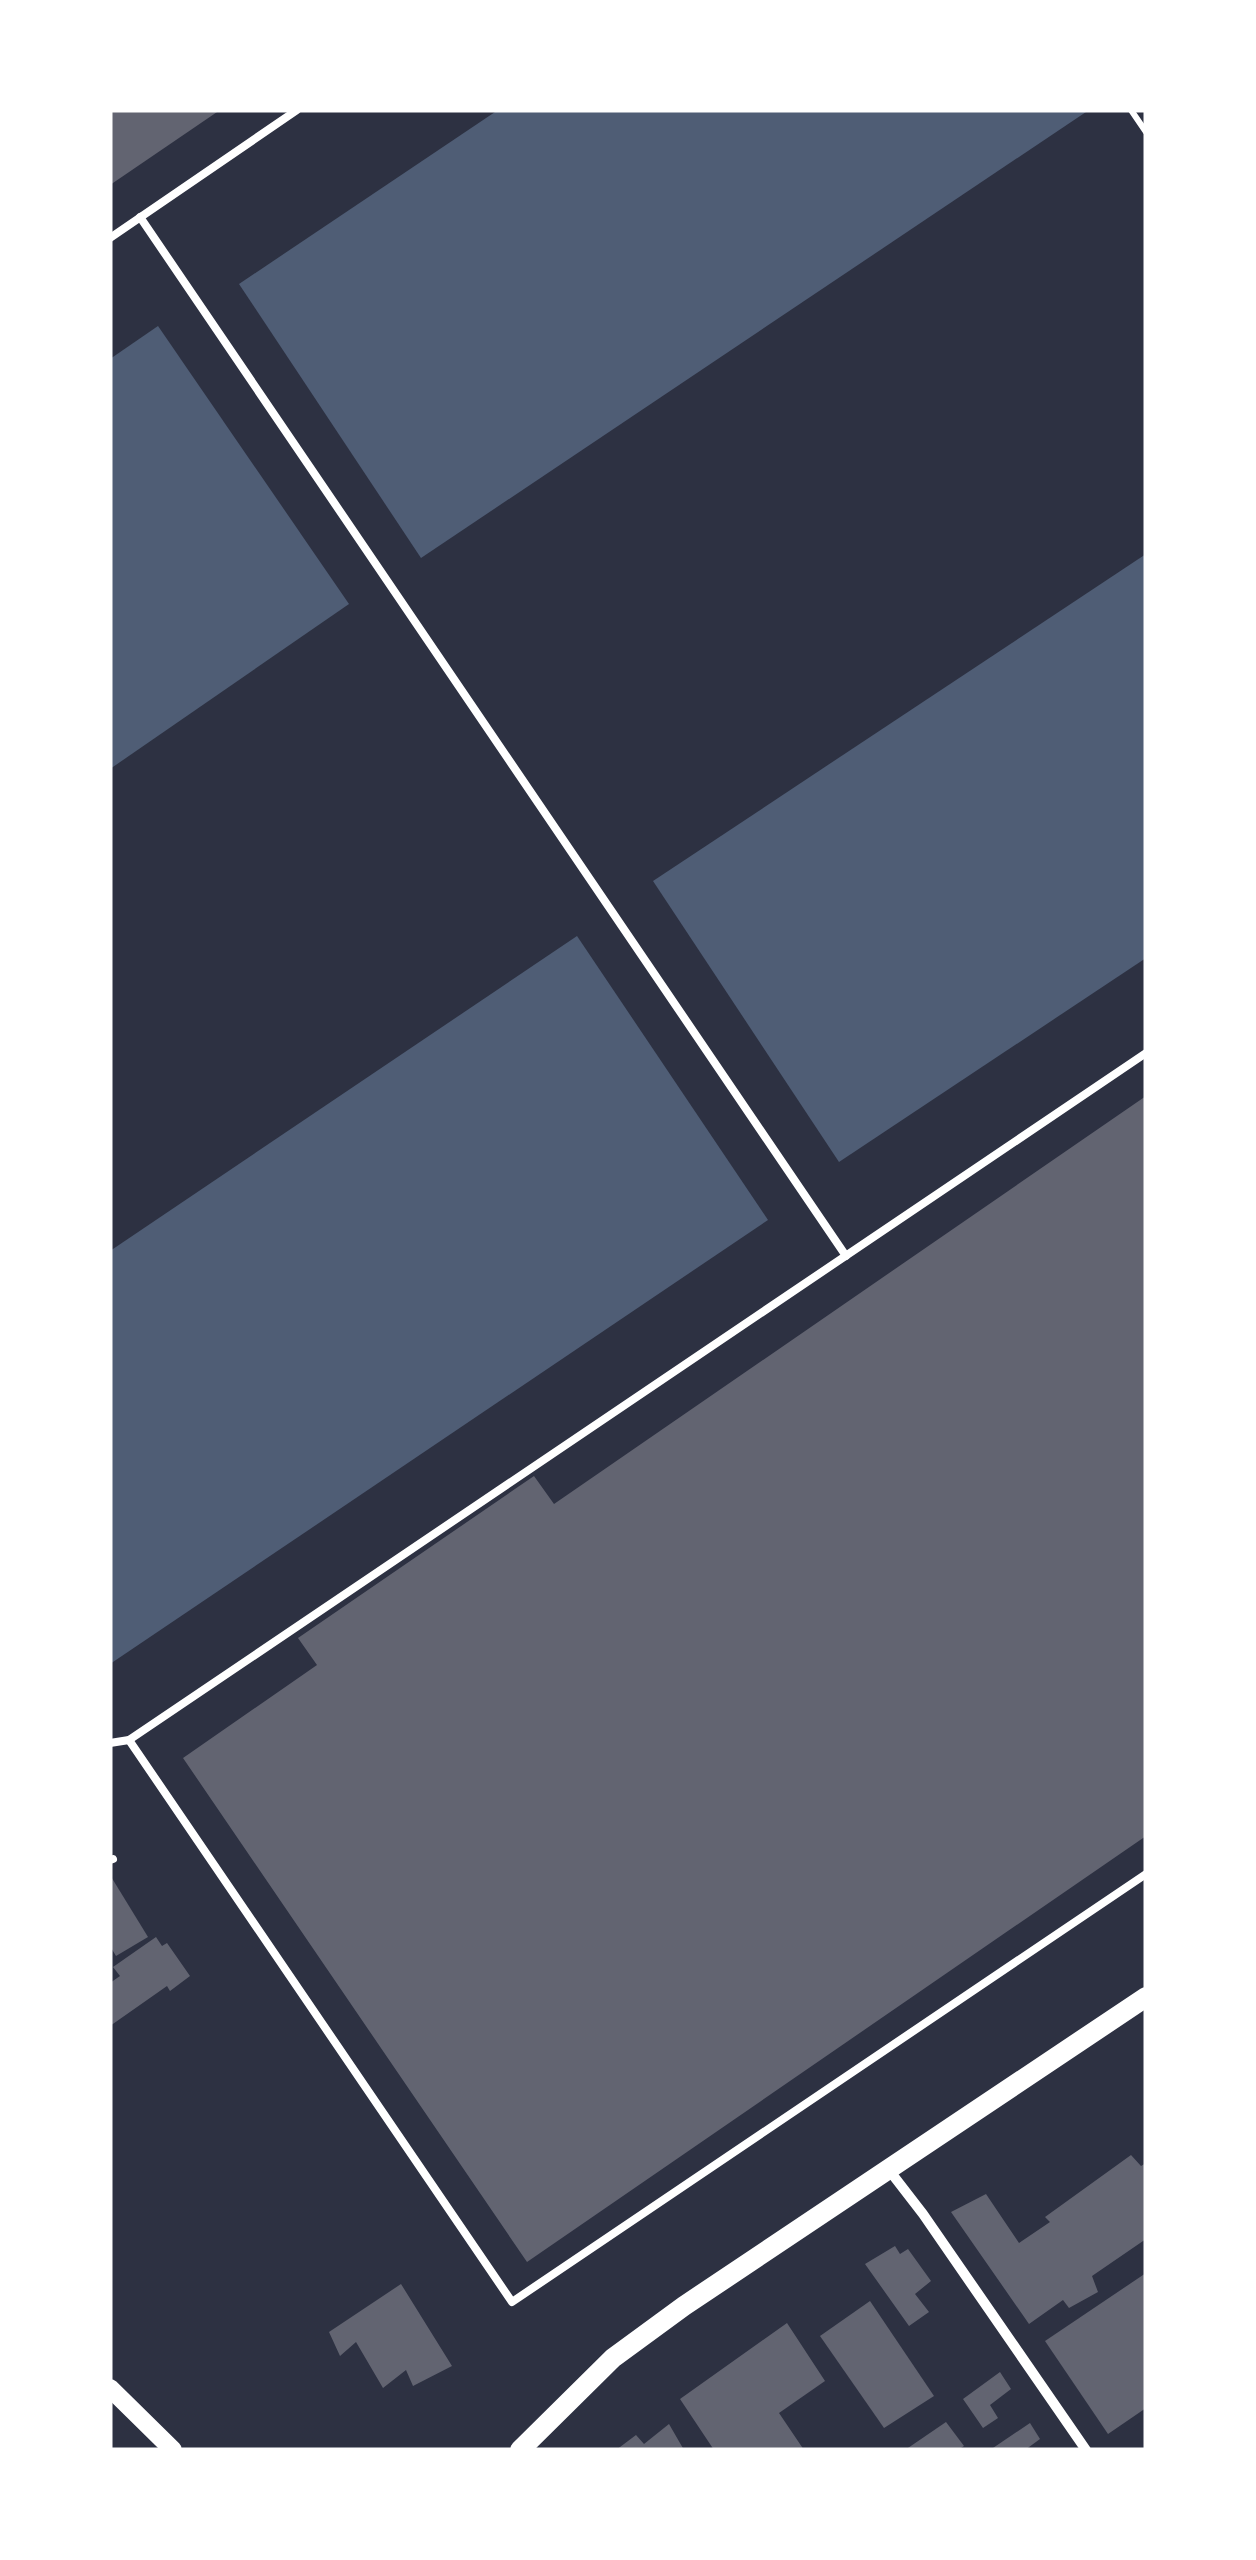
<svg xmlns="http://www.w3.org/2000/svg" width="1256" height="2560" viewBox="0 0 1256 2560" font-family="Jost,sans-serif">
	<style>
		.water { fill: #4f5d75 }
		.building { fill: #626471 }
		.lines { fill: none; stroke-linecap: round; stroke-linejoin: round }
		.path { stroke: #fff; stroke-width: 6 }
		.service { stroke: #fff; stroke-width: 8 }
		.minor { stroke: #fff; stroke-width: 10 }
		.tertiary { stroke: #fff; stroke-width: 18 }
		.secondary { stroke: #fff; stroke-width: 20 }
	</style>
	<rect width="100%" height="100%" fill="#2d3142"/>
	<g class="water">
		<path d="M498 110H1089L421 558 239 284Z"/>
		<path d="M158 326 349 604 110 769V359Z"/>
		<path d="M1146 554V958L839 1162 653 881Z"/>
		<path d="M577 936 768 1220 110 1664V1251Z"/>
	</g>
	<g class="building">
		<path d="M110 110H220L110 185Z"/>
		<path d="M1146 1096V1836L527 2262 183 1758 317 1665 298 1638 534 1476 554 1504Z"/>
		<path d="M110 1875 148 1937 116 1956 110 1946Z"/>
		<path d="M156 1937 162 1946 167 1943 190 1976 170 1991 167 1986 110 2026V1983L120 1976 113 1967Z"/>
		<path d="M1131 2155 1141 2166 1146 2163V2239L1092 2276 1098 2292 1069 2308 1063 2300 1029 2324 951 2212 986 2194 1019 2243 1050 2222 1045 2217Z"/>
		<path d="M895 2246 900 2254 908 2249 931 2281 915 2294 929 2312 909 2326 865 2264Z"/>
		<path d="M1146 2273V2408L1108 2434 1045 2341Z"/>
		<path d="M401 2284 452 2366 413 2386 406 2370 383 2388 356 2342 340 2356 329 2332Z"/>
		<path d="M870 2301 934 2396 884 2428 820 2336Z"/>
		<path d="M787 2323 825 2381 779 2413 804 2450H714L680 2399Z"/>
		<path d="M1000 2372 1011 2389 990 2405 998 2418 983 2428 963 2399Z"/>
		<path d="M946 2422 964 2446 958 2450H905Z"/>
		<path d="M1030 2423 1040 2439 1025 2450H990Z"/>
		<path d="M669 2424 684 2450H616L636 2435 644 2444Z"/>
	</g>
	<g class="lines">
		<path class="path" d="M1131 110 1146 132"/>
		<g class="service">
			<path d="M140 217 846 1256"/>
			<path d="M110 238 297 110"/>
			<path d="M129 1740 512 2302 1146 1874"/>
			<path d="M110 1743 129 1740 1146 1053"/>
			<path d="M110 1860 113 1859"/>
		</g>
		<path class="minor" d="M889 2170 923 2214 1086 2450"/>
		<path class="tertiary" d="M110 2388 173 2450"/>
		<path class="secondary" d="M520 2450 613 2358 684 2306 1146 1997"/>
	</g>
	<rect width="1256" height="2560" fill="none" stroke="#ffffff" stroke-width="225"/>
</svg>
